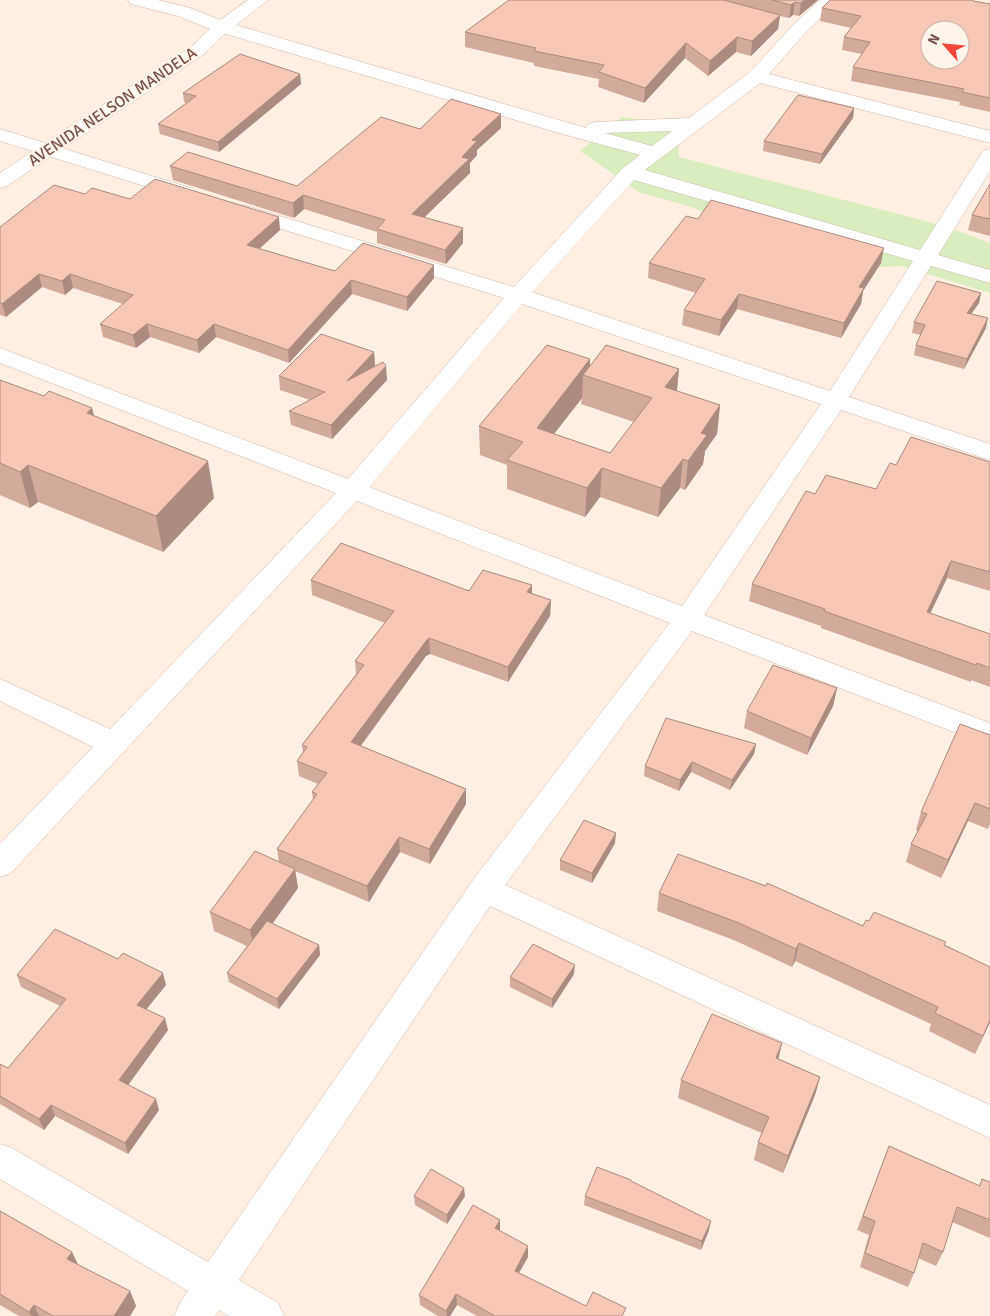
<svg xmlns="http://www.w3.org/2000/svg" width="990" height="1316" viewBox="0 0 990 1316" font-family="Signika,sans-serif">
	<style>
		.green { fill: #d9edbf }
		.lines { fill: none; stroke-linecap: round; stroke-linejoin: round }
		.street-casing { stroke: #d3b6aa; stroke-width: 1 }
		.secondary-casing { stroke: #d6b5a7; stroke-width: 1 }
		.street { fill: #fff; fill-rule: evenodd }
		.secondary { fill: #fff; fill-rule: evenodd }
		.wall { fill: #d4aa9d; fill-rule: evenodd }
		.shaded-wall { fill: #ac8b80 }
		.building { fill: #f6c6b7; stroke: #ac8b80; fill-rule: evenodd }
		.labels { text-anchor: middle; stroke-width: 4; stroke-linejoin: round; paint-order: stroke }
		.far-street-label { font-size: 16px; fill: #795046; stroke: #fff4ea }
	</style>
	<rect width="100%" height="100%" fill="#feefe2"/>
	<path class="green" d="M622 117 677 125 679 157 944 226 990 243V293L902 266 846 269 691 207 639 192 580 151Z"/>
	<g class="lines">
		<defs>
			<g id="street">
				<path d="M248 0H268L236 25 586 128 588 124 595 122 689 118 750 72 794 24 820 0H839L806 32 769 74 990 131V143L760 83 645 170 920 250 983 151 990 149V171L938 255 990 270V283L931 266 849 397 990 444V460L841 410 704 615 990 723V746L692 631 505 885 990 1105V1138L490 906 239 1280 278 1303 284 1316H229L219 1310 215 1316H174L180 1303 188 1291 0 1179V1144L12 1148 208 1262 473 880 670 623 357 501 11 873 0 877V844L93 747 0 701V679L110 729 336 493 0 363V348L348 479 504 298 236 215 233 211 236 207 243 205 250 207 514 287 623 168 640 155 559 133 216 31 213 27 216 23ZM672 131 652 146 605 133ZM634 180 913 261 830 391 532 292ZM522 304 821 404 682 606 369 487Z"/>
				<path d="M0 129 194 189 197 193 194 197 187 199 180 197 0 141Z"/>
			</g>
			<path id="secondary" d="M128 0H158L190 8 228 23 231 27 204 54 7 186 0 188V173L192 46 210 29 178 16 131 4Z"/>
		</defs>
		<use href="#street" class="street-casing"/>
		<use href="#secondary" class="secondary-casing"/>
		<use href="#street" class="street"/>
		<use href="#secondary" class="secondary"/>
	</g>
	<g class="wall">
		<path d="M509 0H818L799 16 793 15 789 18 780 16 778 29 751 56 736 52 708 76 685 58 644 103 598 87 599 79 534 66V63L465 47V32Z"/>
		<path d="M974 1 990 4V112L959 105 960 102 851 81 853 67 862 54 842 50 844 37 851 28 820 21 822 8Z"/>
		<path d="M300 74 301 84 219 152 160 134 158 124 186 103 184 102 183 93Z"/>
		<path d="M854 108 853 118 820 164 763 151 764 141Z"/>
		<path d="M501 114V128L477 150V155L470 163V173L424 218 463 243 446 264 377 243V232L304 209 294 218 173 180 170 166 297 186Z"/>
		<path d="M990 184V236L968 230 972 215Z"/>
		<path d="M85 194 130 199 280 230 259 249 335 271 434 265V278L407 311 352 294 289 363 216 337 199 353 150 337 136 348 103 337 100 324 123 304 73 288 65 295 42 287 6 317 0 315V227Z"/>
		<path d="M649 263H881L863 291 861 304 841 338 737 309 719 336 682 325 684 310 696 293 648 278Z"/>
		<path d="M981 293 979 303 971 314 986 328 964 369 914 355 916 345 921 335 912 333 914 322Z"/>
		<path d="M374 352 375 366 373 368 387 380 332 439 291 425 289 411 310 400 280 390 279 376Z"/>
		<path d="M590 359V366L679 369 677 391 720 405 717 434 705 451 703 464 685 490 680 488 658 517 600 497 585 517 507 489V465L480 455 479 426ZM582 398 581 404 634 422 610 453 554 434Z"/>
		<path d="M0 380 44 396 92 408 94 416 214 498 163 552 38 502 30 508 0 495Z"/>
		<path d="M990 462V591L947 578 930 613 990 634V687L971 680V682L821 628V626L749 601 752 584 815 494 876 489 896 465Z"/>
		<path d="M311 580 532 594 551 600 550 616 508 682 430 654 426 656 361 746 466 789V804L430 864 400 852 369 902 295 871 298 888 272 924 319 945 320 955 279 1009 229 982 227 973 247 946 214 931 210 912 279 862 277 849 313 800 312 792 318 784 299 776 297 761 303 753 302 745 356 674 355 661 385 623 312 595Z"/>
		<path d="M837 688 833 706 807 755 744 728 747 711Z"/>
		<path d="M990 735V824L988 829 968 821 941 878 906 862 911 844 918 831 916 830 921 812Z"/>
		<path d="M756 744 754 754 730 790 691 772 679 791 644 776 645 766Z"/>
		<path d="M615 843 592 883 560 870V860Z"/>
		<path d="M659 893 863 926 945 945 990 967V1022L975 1054 929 1031 931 1024 795 961 792 967 736 941 657 911Z"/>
		<path d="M574 974 552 1008 510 987V977Z"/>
		<path d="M17 975 166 985 146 1009 168 1030 128 1085 159 1110 128 1154 55 1116 44 1130 0 1104V1064L8 1068 60 1006 21 987Z"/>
		<path d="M778 1059 820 1077 815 1095 783 1173 754 1160 758 1142 762 1133 678 1098 681 1080Z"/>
		<path d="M889 1146 979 1186 982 1179 990 1182V1238L952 1222 943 1252 936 1266 918 1258 914 1273 908 1287 860 1267 869 1235 857 1230Z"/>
		<path d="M414 1196H465L447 1224 415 1205Z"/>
		<path d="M585 1196 709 1230 701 1250 584 1205Z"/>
		<path d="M0 1211 72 1252 78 1265 130 1291 136 1306 130 1316H19L0 1305Z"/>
		<path d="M500 1231 528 1257 519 1273 586 1306 622 1316H477L457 1305 450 1316H438L420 1305 419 1295Z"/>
	</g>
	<g class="shaded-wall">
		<path d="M805 0H818L799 16 801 3Z"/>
		<path d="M795 2 793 15 789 18 791 5Z"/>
		<path d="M780 15 778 29 751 56 752 41Z"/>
		<path d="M737 37 736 52 708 76 710 61Z"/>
		<path d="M686 43 685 58 644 103 645 88Z"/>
		<path d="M300 74 301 84 219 152 218 142Z"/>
		<path d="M854 108 853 118 820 164 822 154Z"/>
		<path d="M501 114V128L477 150V155L470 163V173L412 229V214L462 157 472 140Z"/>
		<path d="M303 195 304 209 294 218 293 203Z"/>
		<path d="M279 217 280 230 249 258 247 245Z"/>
		<path d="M463 228V243L446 264 445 250Z"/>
		<path d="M884 248 881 263 863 291 861 304 841 338 844 323 859 287Z"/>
		<path d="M434 265V278L407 311V297Z"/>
		<path d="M39 274 42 287 6 317 2 304Z"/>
		<path d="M70 274 73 288 65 295 62 281Z"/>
		<path d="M351 280 352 294 289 363 288 350Z"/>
		<path d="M981 293 979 303 965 323 967 313Z"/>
		<path d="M739 294 737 309 719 336 721 320Z"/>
		<path d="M988 318 986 328 964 369 967 359Z"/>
		<path d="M147 324 150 337 136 348 133 335Z"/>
		<path d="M214 324 216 337 199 353 197 340Z"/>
		<path d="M374 352 375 366 348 395 347 381Z"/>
		<path d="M590 359 589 377 583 375 582 398 536 457 537 428Z"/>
		<path d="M386 366 387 380 332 439 331 425Z"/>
		<path d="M679 369 676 398 665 387Z"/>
		<path d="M720 405 717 434 705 451 703 464 685 490 688 461 701 433Z"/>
		<path d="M92 408 100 444 87 413Z"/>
		<path d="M683 459 680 488 658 517 661 488Z"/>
		<path d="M208 461 214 498 163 552 156 516Z"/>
		<path d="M28 465 38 502 30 508 20 472Z"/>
		<path d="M602 468 600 497 585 517 587 488Z"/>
		<path d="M951 561 947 578 923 629 927 612Z"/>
		<path d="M532 585V601L527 592Z"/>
		<path d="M551 600 550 616 508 682V667Z"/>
		<path d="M429 638 430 654 426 656 352 757 351 742 426 641Z"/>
		<path d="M837 688 833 706 807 755 811 738Z"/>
		<path d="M756 744 754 754 730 790 732 780Z"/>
		<path d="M692 762 691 772 679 791 680 780Z"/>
		<path d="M466 789V804L430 864 429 849Z"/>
		<path d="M975 803 968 821 941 878 948 860Z"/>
		<path d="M616 833 615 843 592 883V873Z"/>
		<path d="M399 837 400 852 369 902 367 886Z"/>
		<path d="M295 869 298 888 254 949 250 930Z"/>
		<path d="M799 943 795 961 792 967 796 949Z"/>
		<path d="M319 945 320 955 279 1009 277 999Z"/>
		<path d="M575 965 574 974 552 1008V999Z"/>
		<path d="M163 973 166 985 141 1016 137 1005Z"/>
		<path d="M165 1018 168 1030 123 1092 119 1080Z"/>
		<path d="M990 1020V1022L975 1054 983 1036Z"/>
		<path d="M782 1043 778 1061 776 1058Z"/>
		<path d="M820 1077 815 1095 783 1173 788 1156Z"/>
		<path d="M156 1099 159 1110 128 1154 125 1143Z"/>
		<path d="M51 1105 55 1116 44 1130 39 1119Z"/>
		<path d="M464 1188 465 1196 447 1224V1215Z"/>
		<path d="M500 1220V1231L495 1228Z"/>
		<path d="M711 1221 709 1230 701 1250 702 1241Z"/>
		<path d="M528 1246V1257L514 1281 515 1271Z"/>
		<path d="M72 1252 79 1267 67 1259Z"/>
		<path d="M130 1291 136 1306 130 1316H114Z"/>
		<path d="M456 1294 457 1305 450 1316H447L446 1311Z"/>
		<path d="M34 1305 39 1316H32L29 1312Z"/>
	</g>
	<g class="building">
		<path d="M509 0H723L780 15 752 41 737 37 710 61 686 43 645 88 599 72 604 65 534 51 536 48 465 32Z"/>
		<path d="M772 0H805L801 3 795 2 791 5Z"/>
		<path d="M830 0H973V1L990 4V98L962 92 964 89 853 67 870 42 844 37 861 16 822 8ZM930 30H960V60H930Z"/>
		<path d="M240 54 300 74 218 142 158 124 196 96 183 93Z"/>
		<path d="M798 95 854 108 822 154 764 141Z"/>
		<path d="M451 99 501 114 472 140 477 141 462 157 469 159 412 214 463 228 445 250 377 229 385 220 303 195 293 203 170 166 188 152 297 186 381 117 420 129Z"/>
		<path d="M155 179 279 217 247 245 335 271 363 243 434 265 407 297 351 280 288 350 214 324 197 340 147 324 133 335 100 324 133 295 70 274 62 281 39 274 2 304 0 303V227L54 185 85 194 92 188 130 199Z"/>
		<path d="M990 184V219L972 215Z"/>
		<path d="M711 200 884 248 859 287 864 288 844 323 739 294 721 320 684 310 705 279 649 263 686 216 698 219Z"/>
		<path d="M937 281 981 293 967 313 988 318 967 359 916 345 925 325 914 322Z"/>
		<path d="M321 334 374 352 347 381 383 362 386 366 331 425 289 411 325 392 279 376Z"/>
		<path d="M547 345 590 359 537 428 610 453 652 398 583 375 606 345 679 369 665 387 720 405 701 433 707 435 688 461 683 459 661 488 602 468 587 488 507 460 523 442 479 426Z"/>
		<path d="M0 380 44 396 49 391 92 408 87 413 208 461 156 516 28 465 20 472 0 463Z"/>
		<path d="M911 437 990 462V572L951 561 927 612 990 634V668L977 663 976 665 824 611 825 609 752 584 806 491 815 494 826 475 876 489 890 463 896 465Z"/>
		<path d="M341 543 469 591 483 570 532 585 527 592 551 600 508 667 429 638 426 641 351 742 466 789 429 849 399 837 367 886 277 849 317 794 312 792 327 773 297 761 307 747 302 745 364 665 355 661 394 611 311 580Z"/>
		<path d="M773 665 837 688 811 738 747 711Z"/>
		<path d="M666 718 756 744 732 780 692 762 680 780 645 766Z"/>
		<path d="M960 724 990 735V809L975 803 948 860 911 844 927 814 921 812Z"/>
		<path d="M584 820 616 833 592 873 560 860Z"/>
		<path d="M255 851 295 869 250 930 210 912Z"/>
		<path d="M678 854 766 886 767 883 863 926 866 920 869 921 874 912 946 942 944 945 990 967V1020L983 1036 935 1013 938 1007 799 943 796 949 739 923 659 893Z"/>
		<path d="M267 921 319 945 277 999 227 973Z"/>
		<path d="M55 929 118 959 123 953 163 973 137 1005 165 1018 119 1080 156 1099 125 1143 51 1105 39 1119 0 1096V1064L8 1068 66 999 17 975Z"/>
		<path d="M533 944 575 965 552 999 510 977Z"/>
		<path d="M712 1014 782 1043 776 1058 820 1077 788 1156 758 1142 769 1117 681 1080Z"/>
		<path d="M889 1146 980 1186 982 1179 990 1182V1220L957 1207 943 1252 923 1243 914 1273 865 1253 875 1221 863 1216Z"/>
		<path d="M597 1167 631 1180V1181L711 1221 702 1241 585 1196Z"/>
		<path d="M431 1169 464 1188 447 1215 414 1196Z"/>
		<path d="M473 1205 500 1220 495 1228 528 1246 515 1271 586 1306 593 1292 626 1308 622 1316H495L456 1294 446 1311 419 1295Z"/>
		<path d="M0 1211 72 1252 67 1259 130 1291 114 1316H53L34 1305 29 1312 0 1294Z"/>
	</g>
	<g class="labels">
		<g class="far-street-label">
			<text transform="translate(112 106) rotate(-34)" y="6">AVENIDA NELSON MANDELA</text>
		</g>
	</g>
	<g transform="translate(945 45) rotate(297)"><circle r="24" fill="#fff4ea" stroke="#c9b2a8"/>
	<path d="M0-4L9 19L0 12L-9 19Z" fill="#f4473b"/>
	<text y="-8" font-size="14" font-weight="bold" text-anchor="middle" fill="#795046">N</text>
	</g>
</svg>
